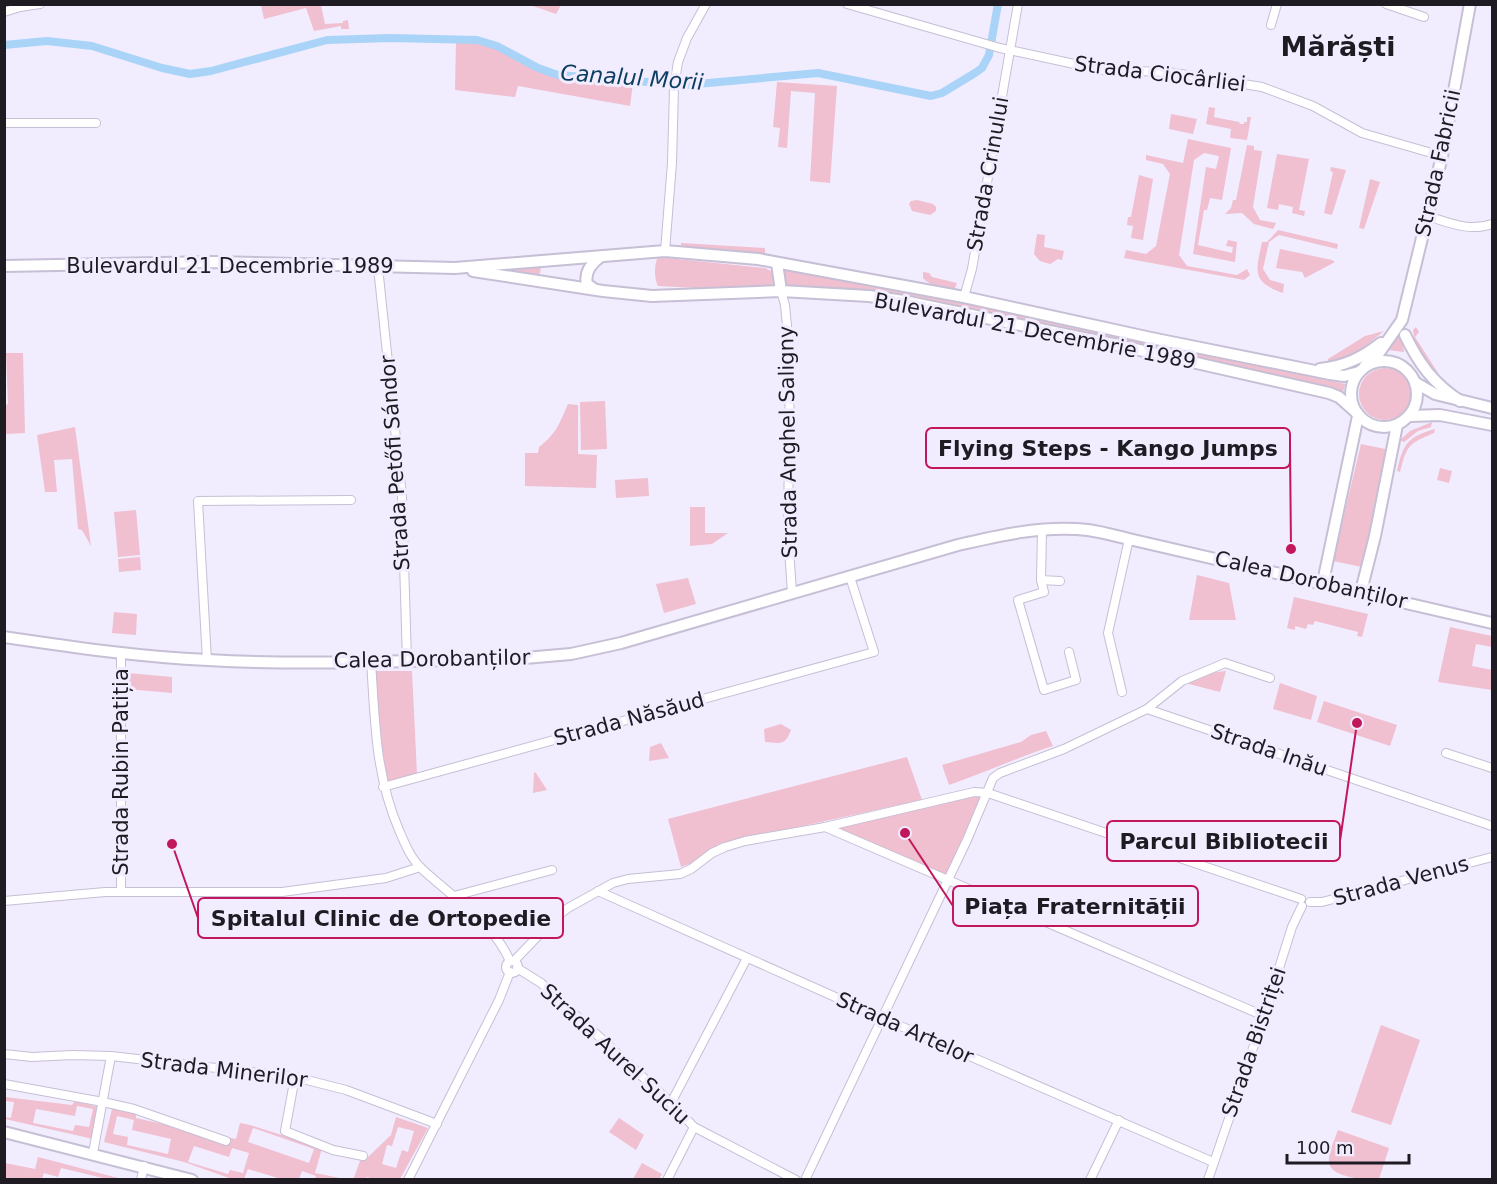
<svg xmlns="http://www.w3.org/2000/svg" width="1497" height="1184" viewBox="0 0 1497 1184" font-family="'DejaVu Sans',sans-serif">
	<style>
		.green { fill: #f0bfd0; fill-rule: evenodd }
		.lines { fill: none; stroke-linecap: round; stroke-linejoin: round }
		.canal { stroke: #a9d4f8; stroke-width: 8 }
		.minor-casing { stroke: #c6bfd5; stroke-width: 10 }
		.major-casing { stroke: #c6bfd5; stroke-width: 14 }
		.minor { stroke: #fff; stroke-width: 8 }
		.major { stroke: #fff; stroke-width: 10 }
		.labels { text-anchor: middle; stroke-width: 6; stroke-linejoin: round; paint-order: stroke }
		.street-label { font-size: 21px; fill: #1e1b23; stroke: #f2ecff }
		.water-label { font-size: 22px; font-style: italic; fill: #0b3e60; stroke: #f2ecff }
		.district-label { font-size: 27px; font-weight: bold; fill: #1e1b23; stroke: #f2ecff }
		.leader { fill: none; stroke: #c2185b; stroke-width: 2 }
		.callout-dot { fill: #c2185b; stroke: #f2ecff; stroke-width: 2 }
		.callout { fill: #f2ecff; stroke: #c2185b; stroke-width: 2 }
		.callout-label { font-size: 22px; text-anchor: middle; font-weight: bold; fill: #1e1b23 }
	</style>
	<rect width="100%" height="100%" fill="#f2ecff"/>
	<g class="green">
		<path d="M261 5H321L325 24 343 23V21L348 20 349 29H341V26L314 31 306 8 264 19Z"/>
		<path d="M530 5H561L556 14Z"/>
		<path d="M456 42 481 44 496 49 539 71 557 78 633 83 630 106 518 86 515 97 455 90Z"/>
		<path d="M777 82 837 86 830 183 810 181 815 93 791 91 787 148 778 147 780 128 773 127Z"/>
		<path d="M1209 107 1215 108 1214 117 1239 122 1240 124H1244V122H1247V117H1251L1247 140 1230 138 1231 129 1206 124Z"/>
		<path d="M1171 114 1197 119 1193 134 1169 129Z"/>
		<path d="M1188 139 1231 148 1222 200 1210 198 1207 210H1204L1198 245 1232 253 1233 247 1226 246 1228 240 1237 242 1235 262 1193 254 1206 167 1216 169 1219 156 1204 153 1194 160 1179 255 1187 266 1237 275 1247 269 1250 275 1244 280 1124 258 1126 250 1146 254 1156 246 1170 174 1163 164 1146 160V155L1183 163Z"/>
		<path d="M1247 145 1254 146V150L1262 151 1253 207 1260 220 1276 223 1273 229 1254 224 1242 213 1225 214 1231 208 1233 200H1236Z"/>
		<path d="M1277 154 1309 159 1299 210 1305 211 1304 216 1292 213 1293 207 1279 204 1278 210 1267 208Z"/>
		<path d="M1331 167 1346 170 1332 215 1324 213 1333 172 1330 171Z"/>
		<path d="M1139 175 1153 179 1143 240 1131 238 1133 226 1127 225 1128 217H1131Z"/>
		<path d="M1370 179 1380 182 1364 229 1359 228Z"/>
		<path d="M917 200 933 204 936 207V211L930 215 912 211 909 204 911 201Z"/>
		<path d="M1278 230 1338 244 1337 249 1279 235 1269 242 1263 269 1270 280 1284 284 1283 293C1251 282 1256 271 1262 242H1267Z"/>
		<path d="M1037 234 1045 235 1044 247 1064 251 1062 260 1058 259 1050 264 1040 261 1034 254Z"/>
		<path d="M681 243 765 248V256L681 249Z"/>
		<path d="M1280 249 1332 260 1335 262 1305 278 1302 272 1276 268Z"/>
		<path d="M658 257 765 268 773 272 775 280 770 287 716 289 658 286C654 279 654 264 658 257Z"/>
		<path d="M542 263 539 277 463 269Z"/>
		<path d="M782 267 922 294 1345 384 1343 393 898 296 857 290 784 286Z"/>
		<path d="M923 272 929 273 932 277 957 283 955 288C944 289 930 286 923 278Z"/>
		<path d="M1416 327 1419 332 1415 337 1447 387H1445L1416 349 1413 330Z"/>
		<path d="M1384 331 1353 356 1328 363V359L1365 336Z"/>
		<path d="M1401 333 1404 352 1387 350Z"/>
		<path d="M6 353H23L25 433 5 434V405L8 404Z"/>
		<circle cx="1385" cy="394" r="26"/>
		<path d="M605 401 607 449 581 450 580 402Z"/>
		<path d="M568 404 578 405V454L597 455 596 488 525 486V453H538L539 447C557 433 559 424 568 404Z"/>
		<path d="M1432 422 1431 427 1418 431 1404 442 1400 440 1410 431Z"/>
		<path d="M75 427 91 546 82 530 78 529 72 459 54 460 57 492H45L37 435Z"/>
		<path d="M1435 429 1434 433C1408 444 1407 445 1400 472L1397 471C1403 444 1407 437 1435 429Z"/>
		<path d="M1361 444 1390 450 1362 567 1333 561Z"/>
		<path d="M1440 468 1452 471 1449 483 1437 480Z"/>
		<path d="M648 478 649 496 616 498 615 480Z"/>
		<path d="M690 507H705V533H728L712 544 690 546Z"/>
		<path d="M136 510 140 555 118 557 114 512Z"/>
		<path d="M140 557 141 570 119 572 118 559Z"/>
		<path d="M1197 575 1229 583 1236 620H1189Z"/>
		<path d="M688 578 696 604 664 613 656 584Z"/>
		<path d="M1294 597 1368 614 1362 637 1357 636 1358 632 1315 621 1313 625 1308 624 1306 629 1295 626V630L1287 628Z"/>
		<path d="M114 612 137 614 136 635 112 633Z"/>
		<path d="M1450 627 1492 636V647L1476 644 1472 666 1492 670V690L1438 682Z"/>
		<path d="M375 671H412L417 774 385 783Z"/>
		<path d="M1226 671 1220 692 1185 683 1208 673Z"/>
		<path d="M128 673 172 677V693L127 689Z"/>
		<path d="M1280 683 1317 696 1311 720 1273 709Z"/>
		<path d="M1324 701 1397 725 1390 746 1317 722Z"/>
		<path d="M781 724 791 730C785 746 781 743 765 742L764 729Z"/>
		<path d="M1046 731 1053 746C1018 757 984 773 949 785L942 765 1021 742 1031 735Z"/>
		<path d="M661 743 669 758 649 761 650 747Z"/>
		<path d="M907 757 922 800 719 844 692 863 681 867 668 819Z"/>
		<path d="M534 772 536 773 547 790 533 793Z"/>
		<path d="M988 793 947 881 825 827 941 800Z"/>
		<path d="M1381 1025 1420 1040 1391 1125 1351 1112Z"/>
		<path d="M5 1097 72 1105 75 1101 98 1107 93 1139 5 1119V1117L11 1118 14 1102 5 1101ZM77 1106 93 1109 89 1127 75 1125 73 1131 33 1123 36 1109 75 1116Z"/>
		<path d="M118 1108 136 1111V1118L149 1121 236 1139 240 1123 250 1125 322 1148 315 1173 345 1179H315L316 1176 302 1171 299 1179H281L248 1169 244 1179H232L184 1162 104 1142 112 1109ZM117 1116 134 1120 132 1130 171 1139 168 1154 127 1145 128 1137 113 1134ZM253 1128 314 1149 309 1163 248 1142ZM194 1146 229 1157 232 1148 249 1153 243 1173 230 1170 228 1174 188 1162Z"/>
		<path d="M396 1117 428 1128 400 1179H374L367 1177 366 1179 353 1180 360 1161 367 1158 391 1135ZM398 1127 414 1131 408 1152 402 1150 396 1168 382 1164 387 1145 392 1146Z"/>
		<path d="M619 1118 644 1135 636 1150 609 1132Z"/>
		<path d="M1338 1130 1389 1148 1379 1179C1366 1180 1330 1178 1329 1162 1328 1152 1335 1139 1338 1130Z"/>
		<path d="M38 1157 122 1179H107L61 1168 58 1177 44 1173 42 1179H5V1163L35 1169Z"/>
		<path d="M642 1163 662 1174 659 1179H633Z"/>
	</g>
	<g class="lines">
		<path class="canal" d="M4 45 47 41 92 46 162 68 190 74 211 71 327 40 390 38 477 40 497 46 538 68 558 75 686 85 818 73 931 96 942 93 975 73 982 68 989 55 998 4"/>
		<defs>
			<g id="minor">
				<path d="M847 4 1000 48 1102 70 1168 72 1262 87 1313 106 1362 133 1442 156"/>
				<path d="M1386 4 1424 17"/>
				<path d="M4 12 20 7 40 4"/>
				<path d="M1271 25 1277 4"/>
				<path d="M4 123H96"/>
				<path d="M1427 216C1450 223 1470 232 1492 224"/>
				<path d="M665 251 672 163 674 87 678 62 687 38 706 4"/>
				<path d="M378 267 402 496 407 660"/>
				<path d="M781 291 785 305 790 357 788 533 792 593"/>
				<path d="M964 297 972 269 1018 4"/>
				<path d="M1042 530 1041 580 1060 581"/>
				<path d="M1041 580 1044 592 1018 600 1044 690 1076 680 1069 652"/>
				<path d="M121 653V892"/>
				<path d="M207 660 198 501 351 500"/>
				<path d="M371 661C375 720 375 774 399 830 405 844 411 859 422 869 452 897 493 922 510 961"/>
				<path d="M1122 692 1108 633 1129 539"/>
				<path d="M1147 709 1492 826"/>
				<path d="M1446 753 1492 768"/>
				<path d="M383 787 874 652 850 577"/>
				<path d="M825 827 1264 1016"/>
				<path d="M598 891 889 1021 1213 1162"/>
				<path d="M454 896 552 870"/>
				<path d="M4 901 105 892H282L386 878 420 867"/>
				<path d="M1310 902H1322L1492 857"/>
				<path d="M514 961 556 917 568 908 613 883 628 879 680 874 691 869 712 853 725 847 745 841 825 827 974 792 988 793 1301 899"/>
				<circle cx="512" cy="967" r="6"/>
				<path d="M517 968 541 983 671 1103 694 1127 796 1180"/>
				<path d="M4 1054 32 1057 72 1055 111 1056 295 1077 346 1090 437 1124"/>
				<path d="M295 1077 285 1131 333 1150 363 1156"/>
				<path d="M4 1084 103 1102 134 1109 226 1141"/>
				<path d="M671 1103 747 958"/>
				<path d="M93 1153 111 1056"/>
				<path d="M141 1180 144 1166"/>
				<path d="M408 1180 499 1000 510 972"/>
				<path d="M667 1180 694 1127"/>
				<path d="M805 1180 967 840 993 778 1000 773 1064 749 1147 709 1182 681 1225 663 1270 678"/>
				<path d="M1090 1180 1119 1120"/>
				<path d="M1208 1180 1264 1016 1292 927 1302 906"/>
			</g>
			<g id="major">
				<path d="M777 263 781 291"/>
				<path d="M4 266 213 262 455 268 665 251 758 259 964 297 1151 338 1330 374 1344 376 1359 372"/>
				<path d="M473 271 603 291 652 296 781 291 869 296 904 301 1117 345 1329 393 1339 397 1357 413"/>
				<path d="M594 289 587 284C584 272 592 263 600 257"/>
				<path d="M1405 335C1419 364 1433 383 1460 401"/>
				<circle cx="1384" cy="394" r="33"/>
				<path d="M1365 366 1379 353 1402 320 1442 156 1470 4"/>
				<path d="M1320 369C1345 366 1362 358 1381 343"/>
				<path d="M1416 383 1435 394 1492 408"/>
				<path d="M1410 416 1440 415 1492 425"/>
				<path d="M1323 582 1358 416"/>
				<path d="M1361 591 1375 536 1397 425"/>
				<path d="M4 637C72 647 139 657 208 660 313 666 420 660 525 658L571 654 621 643 958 545C1001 535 1044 525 1088 530 1102 532 1116 536 1129 539L1492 623"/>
				<path d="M4 1132 192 1180"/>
			</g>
		</defs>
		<use href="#minor" class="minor-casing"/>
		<use href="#major" class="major-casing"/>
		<use href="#minor" class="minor"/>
		<use href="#major" class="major"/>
	</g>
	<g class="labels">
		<g class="street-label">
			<text transform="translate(1160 74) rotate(7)" y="7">Strada Ciocârliei</text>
			<text transform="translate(1438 163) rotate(-78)" y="7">Strada Fabricii</text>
			<text transform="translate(988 174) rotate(-80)" y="7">Strada Crinului</text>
			<text x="230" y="273">Bulevardul 21 Decembrie 1989</text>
			<text transform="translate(1035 331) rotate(11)" y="7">Bulevardul 21 Decembrie 1989</text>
			<text transform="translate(788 442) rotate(-91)" y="7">Strada Anghel Saligny</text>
			<text transform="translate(395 463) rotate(-94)" y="7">Strada Petőfi Sándor</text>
			<text transform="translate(1311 580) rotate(13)" y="7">Calea Dorobanților</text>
			<text transform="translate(432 659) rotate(-1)" y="7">Calea Dorobanților</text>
			<text transform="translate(629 719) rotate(-15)" y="7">Strada Năsăud</text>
			<text transform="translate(1269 750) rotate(19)" y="7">Strada Inău</text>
			<text transform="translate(121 772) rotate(-90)" y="7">Strada Rubin Patiția</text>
			<text transform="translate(1401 881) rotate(-15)" y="7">Strada Venus</text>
			<text transform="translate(905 1028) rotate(24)" y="7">Strada Artelor</text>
			<text transform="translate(1254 1042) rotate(-71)" y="7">Strada Bistriței</text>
			<text transform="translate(615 1054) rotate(43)" y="7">Strada Aurel Suciu</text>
			<text transform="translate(224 1070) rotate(7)" y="7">Strada Minerilor</text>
		</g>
		<g class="water-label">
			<text transform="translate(632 77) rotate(4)" y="8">Canalul Morii</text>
		</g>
		<g class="district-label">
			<text x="1338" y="56">Mărăști</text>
		</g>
	</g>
	<path class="leader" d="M1291 549L1290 448M1357 723L1340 841M905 833L953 906M172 844L198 918"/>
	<g class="callout-dot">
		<circle cx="1291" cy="549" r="6"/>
		<circle cx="1357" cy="723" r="6"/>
		<circle cx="905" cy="833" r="6"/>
		<circle cx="172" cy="844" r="6"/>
	</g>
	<g class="callout">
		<rect x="926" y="428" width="364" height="40" rx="6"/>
		<rect x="1107" y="821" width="233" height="40" rx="6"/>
		<rect x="953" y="886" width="245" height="40" rx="6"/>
		<rect x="198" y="898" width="365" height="40" rx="6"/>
	</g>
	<g class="callout-label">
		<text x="1108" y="456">Flying Steps - Kango Jumps</text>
		<text x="1224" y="849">Parcul Bibliotecii</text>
		<text x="1075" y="914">Piața Fraternității</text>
		<text x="381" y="926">Spitalul Clinic de Ortopedie</text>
	</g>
	<rect width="1497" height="1184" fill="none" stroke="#1e1b23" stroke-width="12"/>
	<path d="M1287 1154v9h122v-9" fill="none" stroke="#1e1b23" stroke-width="3"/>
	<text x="1296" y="1154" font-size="18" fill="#1e1b23" stroke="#f2ecff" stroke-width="4.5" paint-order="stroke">100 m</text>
</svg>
